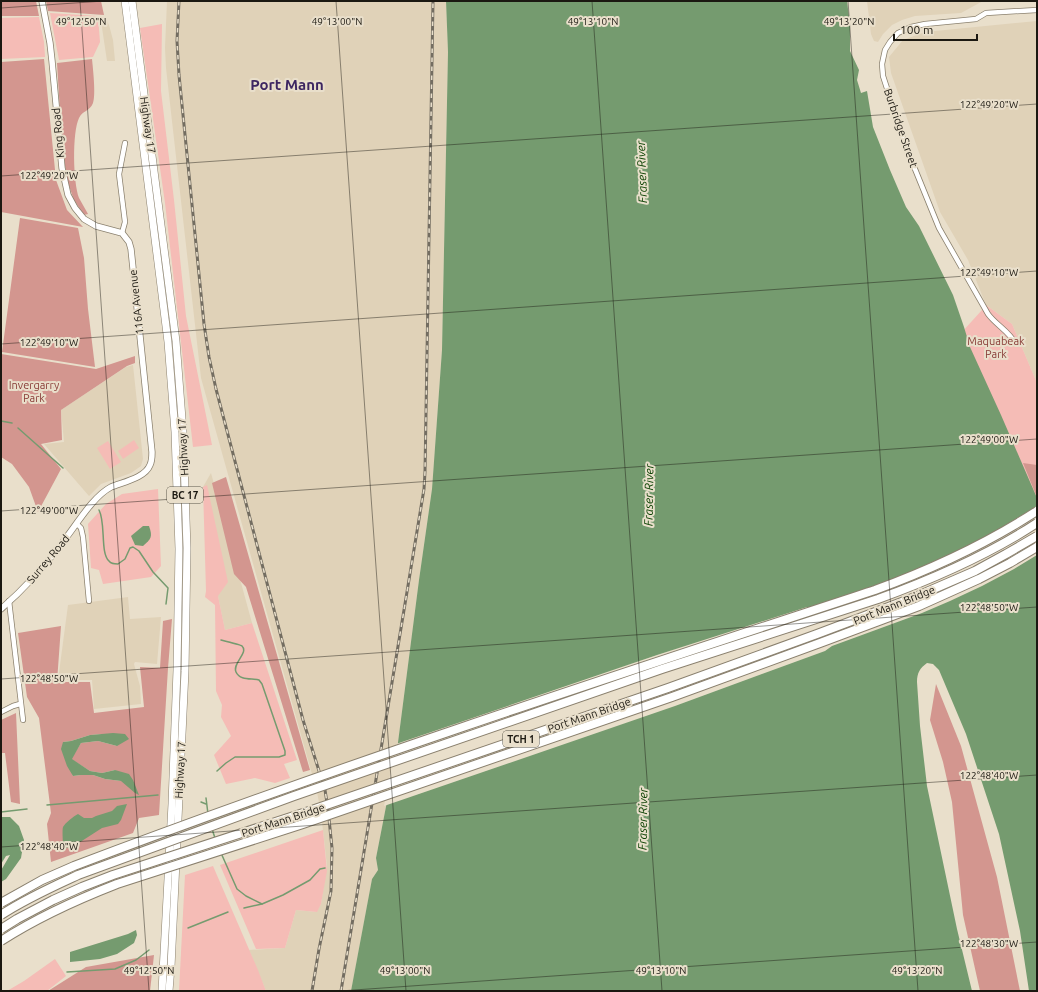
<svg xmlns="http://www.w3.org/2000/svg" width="1038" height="992" viewBox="0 0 1038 992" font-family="Ubuntu,sans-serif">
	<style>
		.built { fill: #e0d2b8 }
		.green { fill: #f5bcb6 }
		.forest { fill: #d3968f; fill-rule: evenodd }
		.water { fill: #759b6f }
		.pier { fill: #e9dfcb }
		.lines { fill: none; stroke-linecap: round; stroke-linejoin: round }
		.stream { stroke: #759b6f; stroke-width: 1.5 }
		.minor-casing { stroke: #8a806e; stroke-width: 6 }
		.tertiary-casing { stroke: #8a806e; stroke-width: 7 }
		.trunk-casing { stroke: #8a806e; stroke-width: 8 }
		.minor { stroke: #fff; stroke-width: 4.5 }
		.tertiary { stroke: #fff; stroke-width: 5.5 }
		.trunk { stroke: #fff; stroke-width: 7 }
		.rail-casing { stroke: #736d61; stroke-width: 3 }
		.rail { stroke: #e9dfcb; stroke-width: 1.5; stroke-dasharray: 4.5; stroke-linecap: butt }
		.motorway-bridge-casing { stroke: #8a806e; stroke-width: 10; stroke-linecap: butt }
		.motorway-bridge { stroke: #fff; stroke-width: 8 }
		.ticks { fill: none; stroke: #1b1811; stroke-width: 1; stroke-opacity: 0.45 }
		.labels { text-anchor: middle; stroke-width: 4; stroke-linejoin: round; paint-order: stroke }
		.shield { fill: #e9dfcb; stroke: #595449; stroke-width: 1 }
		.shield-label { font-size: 10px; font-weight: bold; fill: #1b1811 }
		.street-label { font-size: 11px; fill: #1b1811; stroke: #e9dfcb }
		.park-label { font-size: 11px; fill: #893d38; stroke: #e9dfcb }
		.water-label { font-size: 12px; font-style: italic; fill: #0d4304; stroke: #e9dfcb }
		.district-label { font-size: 15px; font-weight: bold; fill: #3d2661; stroke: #e9dfcb }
		.ticks-label { font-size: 10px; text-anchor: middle; fill: #1b1811; stroke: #e9dfcb; stroke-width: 4; stroke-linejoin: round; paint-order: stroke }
	</style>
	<rect width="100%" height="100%" fill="#e9dfcb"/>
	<g class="built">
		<path d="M167 1H446L448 52 442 350 432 489 419 580 397 750 376 858 378 870 372 879 351 991H266L249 950 285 948 296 910 316 912 321 904 327 866 321 813 317 792 201 378 166 68 165 48Z"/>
		<path d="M867 1H983L961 13 915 16 902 20 892 25 883 34 878 42 874 41 871 34Z"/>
		<path d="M101 21H107L109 25 113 40 115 61H107Z"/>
		<path d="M1037 21V383L1012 324 986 305 968 260 940 212 891 73 889 57 903 40 925 32Z"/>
		<path d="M133 365 143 459 141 466 131 473 101 484 89 496 44 444 64 442 61 410 126 367Z"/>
		<path d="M211 473 252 623 225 630 218 596 203 487Z"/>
		<path d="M128 597 130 619 161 617 157 664 135 662 134 664 140 686 141 704 94 709 92 680H58L68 605Z"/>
	</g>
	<g class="green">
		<path d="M50 13 98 16 100 42 93 57 59 60Z"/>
		<path d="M39 17 44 42 45 57 1 59V18Z"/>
		<path d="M162 24 161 91 174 200 186 316 212 445 193 447 165 203 140 28Z"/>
		<path d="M986 305 1012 324 1037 383V509L962 332 982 310 981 307 982 309Z"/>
		<path d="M134 440 139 448 123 459 118 451Z"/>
		<path d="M108 441 121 462 110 469 97 448Z"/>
		<path d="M207 485 228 582 218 596 225 630 252 623 297 760 284 764 290 778 275 783 255 778 226 784 214 755 231 736 221 717 222 705 216 691 215 605 205 597 206 591 203 487Z"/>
		<path d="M158 489 161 566 151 577 103 584 99 570 91 568 88 524 106 504 122 494Z"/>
		<path d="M323 830 327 871 321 904 317 912 296 910 285 948 256 949 220 865Z"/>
		<path d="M213 866 258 970 266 991H179L185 875Z"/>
		<path d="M55 959 66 976 47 991H7L24 981Z"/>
	</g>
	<g class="forest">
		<path d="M1 1H36L39 16H1Z"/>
		<path d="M46 1H101L104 15 48 11Z"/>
		<path d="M44 59 56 180 67 210 83 227 1 212V62Z"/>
		<path d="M92 59C93 69 96 95 93 103 90 111 82 111 79 118 72 133 73 182 79 198 82 203 85 209 88 214L84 215 74 200 67 180 62 144 57 63Z"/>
		<path d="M20 218 78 228 84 258 88 309 95 367 2 352Z"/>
		<path d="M1 354 96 369 135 356V363L127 366 61 410 62 440 41 444 61 469 38 512 29 487 12 464 1 457Z"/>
		<path d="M1023 463 1037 465V496L1036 495Z"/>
		<path d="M226 477 310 770 303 772 246 587 234 574 212 483Z"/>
		<path d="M172 619 168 668 159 815 139 818 133 833 51 862 47 824 51 813 39 718 27 697 18 633 61 626 57 682H90L94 713 144 707 140 667 160 668 163 621ZM102 734 117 746 98 741 81 743 71 759 90 771 102 773 115 770 121 781 105 779 93 775H81L73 776 63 742 71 741 90 735Z"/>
		<path d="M936 684 961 746 997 877 1020 991H980L963 915 952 802 943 762 930 720Z"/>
		<path d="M16 713 20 804 11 802 5 753H1V720Z"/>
		<path d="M154 955 150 991H48L86 967Z"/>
	</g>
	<g class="water">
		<path d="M446 1H847L850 25V51L859 70 857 80 861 93 867 91 873 127 890 170 906 207 919 226 953 295 964 327 970 347 1001 415 1037 498V991H1029L1020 931 999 834 966 734 939 670 933 664 927 663C920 668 917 673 917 682L920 726 927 786 957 929 972 991H351L372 879 378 870 376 858 397 750 419 580 432 489 442 350 448 52Z"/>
		<path d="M143 526H149C153 537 151 539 143 546L135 545 131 536Z"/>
		<path d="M113 733 125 734 129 739 117 746 98 741 81 743 72 759 90 771 102 773 115 770 129 774 133 780 139 795 135 793 121 781 105 779 93 775H81L73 776 67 766 61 749 63 742 71 741 90 735Z"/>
		<path d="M127 804 121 820 118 824 102 828 74 846 66 848 63 846C63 842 62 830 63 827 65 823 74 816 78 814L84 818H92L96 816 112 811 117 806Z"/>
		<path d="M1 817H10L19 826 24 840 21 858 6 879 1 882V870L3 867 10 855 6 856 1 864Z"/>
		<path d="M136 930 137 935 134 943 117 954 100 959 70 962V952L128 934Z"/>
	</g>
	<path class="pier" d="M1037 506V555L1014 569 982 586 950 601 922 613 832 646 825 651 675 706 384 806 396 744 657 655 807 607 808 608 874 586 906 574 964 548 994 532Z"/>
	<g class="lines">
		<g class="stream">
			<path d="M1 421 12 423"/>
			<path d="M18 428 63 468"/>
			<path d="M99 510C106 523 100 553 109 561 111 564 114 564 118 564L125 559 130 548 133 547 139 551 153 572 168 588 166 604"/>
			<path d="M217 771 226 763 235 757H279L285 755V751L262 684 259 680C252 678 240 681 236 672 232 663 249 653 242 646 241 645 225 641 221 640"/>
			<path d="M206 798 208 814"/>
			<path d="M201 802 206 804"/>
			<path d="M47 805 158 795"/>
			<path d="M1 812 27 809"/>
			<path d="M212 829 215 838"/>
			<path d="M221 853 237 889 246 896 262 904 283 895 310 880 320 869 325 868"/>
			<path d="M244 908 262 904"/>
			<path d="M188 928 228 912"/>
			<path d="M67 972 115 969 136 960 149 950"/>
		</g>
		<defs>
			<g id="minor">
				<path d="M122 233 125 222 119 174 125 143"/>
				<path d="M1015 343C1009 331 996 325 988 314L939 228 906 147 883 76 882 64 885 50 890 42 898 33 911 27 925 24 976 19 986 13 1037 10"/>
				<path d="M77 524 81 528 83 537 89 601"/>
				<path d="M9 601 23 720"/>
				<path d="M1 712 13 706 20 704"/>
			</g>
			<path id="tertiary" d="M1 609C24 589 44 567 62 543 76 526 92 497 111 487 123 482 145 478 150 465 152 461 152 456 152 452L131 249 129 242 122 233 96 226 84 219 75 208 68 195 62 168 52 61 50 43 42 1"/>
			<g id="trunk">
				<path d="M125 1 168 342 175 432 179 549 177 670 172 804 162 991"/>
				<path d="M132 1 176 341 183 432 187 548 185 671 171 967 169 991"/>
			</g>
		</defs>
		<use href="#minor" class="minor-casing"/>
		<use href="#tertiary" class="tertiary-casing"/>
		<use href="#trunk" class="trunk-casing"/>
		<use href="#minor" class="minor"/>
		<use href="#tertiary" class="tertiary"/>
		<use href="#trunk" class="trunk"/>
		<defs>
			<g id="rail">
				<path d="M179 1 177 41 179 75 204 324 209 357 216 389 303 720 325 790 328 809 332 848 331 891 319 949 312 991"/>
				<path d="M341 991 424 489 425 472 433 1"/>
			</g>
		</defs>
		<use href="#rail" class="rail-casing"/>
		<use href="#rail" class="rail"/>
		<defs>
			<g id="motorway-bridge">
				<path d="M1 903 42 880 74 866C338 766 607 678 875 590 932 569 986 544 1037 511"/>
				<path d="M1 915C25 899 52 887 78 875L294 796 662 669 878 599C933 579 988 555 1037 523"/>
				<path d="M1 929 17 919 53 900 82 887 113 875 300 814 668 688 817 634 915 597 975 571 1006 554 1037 536"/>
				<path d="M1 941C38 917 76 900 117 884L303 824 672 697 820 643 919 606 979 579 1010 563 1037 547"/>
			</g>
		</defs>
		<use href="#motorway-bridge" class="motorway-bridge-casing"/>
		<use href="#motorway-bridge" class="motorway-bridge"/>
	</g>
	<path class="ticks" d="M80 1 149 991M336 1 406 991M592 1 662 991M848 1 918 991M1 8 104 1M1 176 1037 104M1 344 1037 271M1 511 1037 439M1 679 1037 607M1 847 1037 775M340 991 1037 942"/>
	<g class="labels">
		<g class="shield">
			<rect x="167" y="487" width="36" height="16" rx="3"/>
			<rect x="503" y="731" width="36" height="16" rx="3"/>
		</g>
		<g class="shield-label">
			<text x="185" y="499">BC 17</text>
			<text x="521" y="743">TCH 1</text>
		</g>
		<g class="street-label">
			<text transform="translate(148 125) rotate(82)" y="4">Highway 17</text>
			<text transform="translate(901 128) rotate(71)" y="4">Burbridge Street</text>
			<text transform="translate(58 133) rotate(-95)" y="4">King Road</text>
			<text transform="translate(136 302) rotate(-96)" y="4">116A Avenue</text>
			<text transform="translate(183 447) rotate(-93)" y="4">Highway 17</text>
			<text transform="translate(48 559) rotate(-50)" y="4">Surrey Road</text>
			<text transform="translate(894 605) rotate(-22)" y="4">Port Mann Bridge</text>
			<text transform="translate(589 715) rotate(-19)" y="4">Port Mann Bridge</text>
			<text transform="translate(180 770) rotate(-87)" y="4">Highway 17</text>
			<text transform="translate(283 820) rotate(-18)" y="4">Port Mann Bridge</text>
		</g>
		<g class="park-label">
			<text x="996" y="345">Maquabeak<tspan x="996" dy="13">Park</tspan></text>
			<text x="34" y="389">Invergarry<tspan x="34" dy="13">Park</tspan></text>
		</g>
		<g class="water-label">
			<text transform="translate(642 172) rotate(-92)" y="4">Fraser River</text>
			<text transform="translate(649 495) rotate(-89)" y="4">Fraser River</text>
			<text transform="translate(643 819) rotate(-89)" y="4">Fraser River</text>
		</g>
		<g class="district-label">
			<text x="287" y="90">Port Mann</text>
		</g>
	</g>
	<g class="ticks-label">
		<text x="81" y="25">49°12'50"N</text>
		<text x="337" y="25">49°13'00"N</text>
		<text x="593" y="25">49°13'10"N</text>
		<text x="849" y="25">49°13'20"N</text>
		<text x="989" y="108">122°49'20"W</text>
		<text x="49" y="179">122°49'20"W</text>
		<text x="989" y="276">122°49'10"W</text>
		<text x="49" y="346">122°49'10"W</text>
		<text x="989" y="443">122°49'00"W</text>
		<text x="49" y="514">122°49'00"W</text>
		<text x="989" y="611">122°48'50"W</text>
		<text x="49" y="682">122°48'50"W</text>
		<text x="989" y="779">122°48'40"W</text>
		<text x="49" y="850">122°48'40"W</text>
		<text x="989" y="947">122°48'30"W</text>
		<text x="149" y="974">49°12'50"N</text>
		<text x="405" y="974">49°13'00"N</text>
		<text x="661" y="974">49°13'10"N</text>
		<text x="917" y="974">49°13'20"N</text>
	</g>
	<rect width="1038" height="992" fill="none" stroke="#1b1811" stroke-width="4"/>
	<path d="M894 34v6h83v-6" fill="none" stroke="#1b1811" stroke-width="2"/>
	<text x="900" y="34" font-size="12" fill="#1b1811" stroke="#e9dfcb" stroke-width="3" paint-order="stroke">100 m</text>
</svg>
